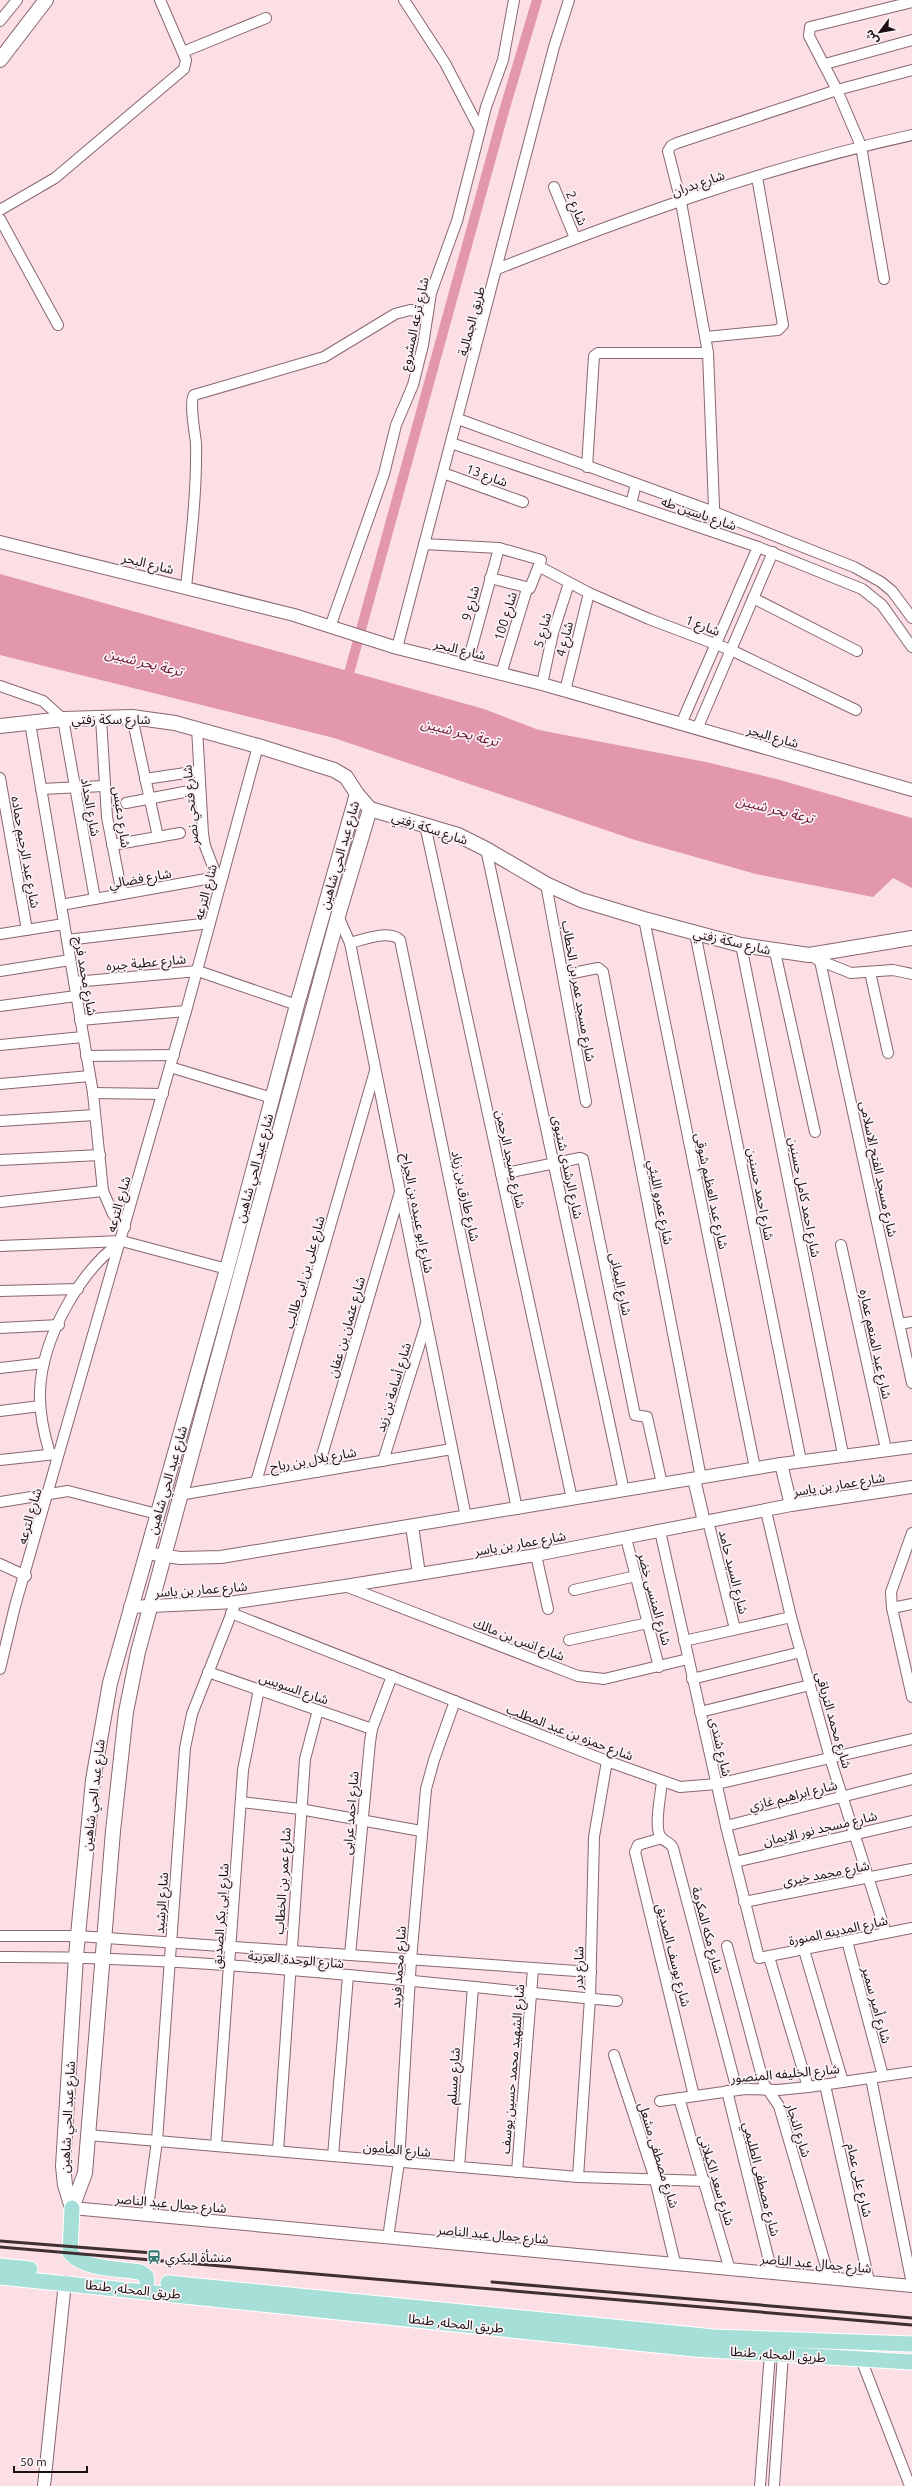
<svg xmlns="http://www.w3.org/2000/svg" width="912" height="2486" viewBox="0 0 912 2486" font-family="Ubuntu,'Noto Sans Arabic',sans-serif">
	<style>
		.water { fill: #e297ac }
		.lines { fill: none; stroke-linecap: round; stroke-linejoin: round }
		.canal { stroke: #e297ac; stroke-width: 10 }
		.minor-casing { stroke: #88676f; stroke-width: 12 }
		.tertiary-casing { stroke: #88676f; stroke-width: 14 }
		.secondary-casing { stroke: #88676f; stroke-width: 16 }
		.primary-casing { stroke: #fff; stroke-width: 17 }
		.minor { stroke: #fff; stroke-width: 10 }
		.tertiary { stroke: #fff; stroke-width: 12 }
		.secondary { stroke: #fff; stroke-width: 14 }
		.primary { stroke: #a6ded8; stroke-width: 15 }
		.rail { stroke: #3d2f32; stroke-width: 3 }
		.labels { text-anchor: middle; stroke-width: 3.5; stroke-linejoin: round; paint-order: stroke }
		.street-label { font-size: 13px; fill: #1b0f12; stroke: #faf2f4 }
		.poi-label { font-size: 13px; fill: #1b0f12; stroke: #faf2f4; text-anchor: start }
		.water-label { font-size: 14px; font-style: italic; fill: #6e1739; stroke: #faf2f4 }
	</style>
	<rect width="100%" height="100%" fill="#fcdee5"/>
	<path class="water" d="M0 574 484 709 539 730 706 762 780 780 912 818V888L893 878 873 897 756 874 635 840 334 738 0 655Z"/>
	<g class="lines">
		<path class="canal" d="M346 684 504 111 537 0"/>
		<defs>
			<g id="minor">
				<path d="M404 0 445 63 480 130"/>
				<path d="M0 21 17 0"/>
				<path d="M183 52 266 18"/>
				<path d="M825 64 912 40"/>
				<path d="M554 187 575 238"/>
				<path d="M0 210 55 178 184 69 186 60 160 0"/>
				<path d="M0 219 58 325"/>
				<path d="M497 269C632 216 770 166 912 135"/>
				<path d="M884 279 861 146 837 90 912 70"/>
				<path d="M706 337 778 330 783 325 757 177"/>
				<path d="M458 419 714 512 854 567 881 582 892 591 912 618"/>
				<path d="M451 443 758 547 862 589 882 605 912 647"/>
				<path d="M587 467 594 356 598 353H708"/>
				<path d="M443 473 523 502"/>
				<path d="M631 504 636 484"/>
				<path d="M715 532 708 353 681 202 668 151 671 146 677 143 837 90 809 36 810 27 912 2"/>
				<path d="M424 544 499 548 541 560 530 588 490 578"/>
				<path d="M540 567 589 593 649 619 731 650 856 710"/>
				<path d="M186 587C191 539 197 491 196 443 195 433 189 402 194 395L324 357 395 314 410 310 428 313"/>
				<path d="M753 598 857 651"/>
				<path d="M330 627 384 474 396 425 413 385 423 345 431 293 457 221 486 107 503 60 514 0"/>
				<path d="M397 648 554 47 569 0"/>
				<path d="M467 665 499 548"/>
				<path d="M501 674 527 589"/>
				<path d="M542 684 553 633 569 583"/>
				<path d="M0 686 43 701 63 719 95 899"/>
				<path d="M565 691 589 593"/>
				<path d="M132 717 158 837"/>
				<path d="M101 718 107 817 122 894"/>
				<path d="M30 723 93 1093 103 1191 113 1214 125 1227"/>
				<path d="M681 724 758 547"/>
				<path d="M197 728 203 834 205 846 217 877"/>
				<path d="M697 729 773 552"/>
				<path d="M0 778 27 930"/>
				<path d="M145 779 199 771"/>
				<path d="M41 789 104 786"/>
				<path d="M126 803 200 789"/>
				<path d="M425 825 572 1499"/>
				<path d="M112 845 180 833"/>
				<path d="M486 849 624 1491"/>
				<path d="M546 884 586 1102"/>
				<path d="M61 905 223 876"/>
				<path d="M338 916 350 943 466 1517"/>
				<path d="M644 919 755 1468"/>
				<path d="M695 933 801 1461"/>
				<path d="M0 934 64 924"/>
				<path d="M67 940 210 923"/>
				<path d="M350 943C363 940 389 929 400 940L517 1509"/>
				<path d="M741 945 843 1454"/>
				<path d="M775 952 815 1132"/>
				<path d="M816 959 851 973 893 970 912 974"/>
				<path d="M820 961 912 1383"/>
				<path d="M0 971 70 960"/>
				<path d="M870 972 888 1053"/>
				<path d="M563 975 598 968 603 972 701 1478"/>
				<path d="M74 982 198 971 297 1005"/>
				<path d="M0 1006 76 996"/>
				<path d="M80 1020 186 1011"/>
				<path d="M0 1045 83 1037"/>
				<path d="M86 1056 174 1055"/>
				<path d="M170 1067 272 1098"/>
				<path d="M0 1084 90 1076"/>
				<path d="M93 1093 163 1094"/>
				<path d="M0 1121 95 1115"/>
				<path d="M0 1160 100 1155"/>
				<path d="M501 1174 580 1158 583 1159 635 1415 647 1417 662 1484"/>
				<path d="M0 1202 103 1191"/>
				<path d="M841 1245 886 1449"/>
				<path d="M0 1246 122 1241 227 1269"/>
				<path d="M0 1291 78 1289"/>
				<path d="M899 1324 912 1322"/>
				<path d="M0 1328 59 1325"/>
				<path d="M0 1368 44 1363"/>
				<path d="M0 1411 40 1406"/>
				<path d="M50 1454C44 1434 39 1413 40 1391 42 1339 79 1271 122 1241"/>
				<path d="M0 1460 56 1454"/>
				<path d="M383 1461 426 1324"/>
				<path d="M317 1472 400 1192"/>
				<path d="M256 1482 375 1071"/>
				<path d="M179 1495 452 1449"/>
				<path d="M0 1502 68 1491 157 1514"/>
				<path d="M766 1511 791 1617 830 1758 886 1933"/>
				<path d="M708 1521 735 1629"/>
				<path d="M660 1531 726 1826 759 1958 912 1928"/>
				<path d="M912 1533 891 1592 892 1608 912 1697"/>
				<path d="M626 1538 659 1667"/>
				<path d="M536 1555 548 1609"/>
				<path d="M0 1564 26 1576"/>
				<path d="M345 1586 578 1676 604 1679 688 1659"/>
				<path d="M574 1590 636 1576"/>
				<path d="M892 1608 912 1604"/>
				<path d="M231 1613 607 1761 680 1787 717 1784 912 1739"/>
				<path d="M569 1640 648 1623"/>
				<path d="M684 1641 791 1617"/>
				<path d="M0 1669 15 1606 186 1011 258 746"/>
				<path d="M208 1672 372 1729"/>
				<path d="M692 1679 801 1652"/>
				<path d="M700 1712 810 1685"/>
				<path d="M662 1781C661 1794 654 1825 660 1836 663 1842 670 1841 673 1848L737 2090"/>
				<path d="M241 1802 300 1809 421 1831"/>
				<path d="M726 1826 912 1779"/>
				<path d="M662 1838 638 1845 635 1852 694 2096"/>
				<path d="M735 1862 912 1821"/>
				<path d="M744 1902 912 1869"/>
				<path d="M0 1936H78L591 1972"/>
				<path d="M847 1941 883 2076"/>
				<path d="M727 1946 764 2084 779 2106 829 2277"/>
				<path d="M804 1950 843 2082"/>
				<path d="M350 1955 370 1742 372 1729 392 1676"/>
				<path d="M0 1957C206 1956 412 1982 617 2001"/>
				<path d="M769 1957 808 2087"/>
				<path d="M614 2055 655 2179 675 2263"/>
				<path d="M871 2078 912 2284"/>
				<path d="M825 2085 869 2281"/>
				<path d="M727 2091 772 2273"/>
				<path d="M679 2098 730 2270"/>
				<path d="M660 2101 745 2089 778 2090 808 2087 912 2072"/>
				<path d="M88 2135 578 2177 705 2181"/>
				<path d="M216 2146 243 1770 259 1689"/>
				<path d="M278 2151 305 1759 318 1710"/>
				<path d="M333 2156 348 1976"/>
				<path d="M459 2167 473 1987"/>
				<path d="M517 2172 533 1969"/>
				<path d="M578 2177 590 1998 594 1837 607 1761"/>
				<path d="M147 2214 157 2141 185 1748 192 1714 234 1607"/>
				<path d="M388 2238 399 2162 411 1960 426 1789 434 1760 455 1701"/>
				<path d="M861 2359 910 2486"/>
				<path d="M760 2486 770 2353"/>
				<path d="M774 2486 783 2354"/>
			</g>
			<g id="tertiary">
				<path d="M0 542 294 615 397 648 542 684 912 790"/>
				<path d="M781 1464 791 1505"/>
				<path d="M694 1479 704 1522"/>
				<path d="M412 1526 419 1574"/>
				<path d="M146 1553 180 1558 221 1557 781 1464 912 1447"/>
				<path d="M130 1607 236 1602 345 1586 536 1555 791 1505 912 1487"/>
				<path d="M72 2208 912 2286"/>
				<path d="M44 2486 65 2282"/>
			</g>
			<g id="secondary">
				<path d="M0 60 46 0"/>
				<path d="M0 726 63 719 132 717 175 723 258 746 334 770 346 777 357 794 370 809 458 835 486 849 546 884 581 900 644 919 741 945 809 955 912 938"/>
				<path d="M72 2208 65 2185 63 2166 76 1956 93 1780 110 1683 227 1269 297 1005 357 794"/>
				<path d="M72 2208 85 2173 113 1831 126 1712 138 1652 338 916 370 809"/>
			</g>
			<g id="primary">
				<path d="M72 2208 70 2253C85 2270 118 2268 140 2272L146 2276 147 2281"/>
				<path d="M0 2266 30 2269"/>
				<path d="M0 2277 695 2349 912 2362"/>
				<path d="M168 2283 714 2337 912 2344"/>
			</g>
		</defs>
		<use href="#minor" class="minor-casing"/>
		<use href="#tertiary" class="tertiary-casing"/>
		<use href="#secondary" class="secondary-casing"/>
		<use href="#primary" class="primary-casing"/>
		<use href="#minor" class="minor"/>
		<use href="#tertiary" class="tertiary"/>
		<use href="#secondary" class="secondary"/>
		<use href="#primary" class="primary"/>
		<g class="rail">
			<path d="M0 2241 153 2253"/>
			<path d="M0 2247 912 2325"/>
			<path d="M492 2282 912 2318"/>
		</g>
	</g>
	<defs>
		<symbol id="station-bare" viewBox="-9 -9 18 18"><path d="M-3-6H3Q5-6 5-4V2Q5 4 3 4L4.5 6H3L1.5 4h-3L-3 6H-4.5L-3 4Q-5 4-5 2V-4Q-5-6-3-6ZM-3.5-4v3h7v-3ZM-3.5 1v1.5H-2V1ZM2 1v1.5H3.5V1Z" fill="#327a73" stroke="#faf2f4" stroke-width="2.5" paint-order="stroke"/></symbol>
	</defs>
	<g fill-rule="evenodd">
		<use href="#station-bare" x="144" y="2247" width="20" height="20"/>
	</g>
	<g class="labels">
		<g class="street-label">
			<text transform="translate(698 183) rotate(-19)" y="5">شارع بدران</text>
			<text transform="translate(577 208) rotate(68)" y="5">شارع 2</text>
			<text transform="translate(471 321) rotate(-75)" y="5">طريق الجمالية</text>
			<text transform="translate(414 324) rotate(-78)" y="5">شارع ترعه المشروع</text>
			<text transform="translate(487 475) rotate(20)" y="5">شارع 13</text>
			<text transform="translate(699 513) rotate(19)" y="5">شارع ياسين طه</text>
			<text transform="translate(148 563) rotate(14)" y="5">شارع البحر</text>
			<text transform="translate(470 603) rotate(-75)" y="5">شارع 9</text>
			<text transform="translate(505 616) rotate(-73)" y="5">شارع 100</text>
			<text transform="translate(703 625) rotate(21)" y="5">شارع 1</text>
			<text transform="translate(542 630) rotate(-75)" y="5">شارع 5</text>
			<text transform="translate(564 639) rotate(-76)" y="5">شارع 4</text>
			<text transform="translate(460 649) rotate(14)" y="5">شارع البحر</text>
			<text x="111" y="724">شارع سكة زفتي</text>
			<text transform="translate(773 736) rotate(16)" y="5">شارع البحر</text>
			<text transform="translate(190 805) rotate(-95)" y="5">شارع فتحي نصر</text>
			<text transform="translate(91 807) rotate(80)" y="5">شارع الحداد</text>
			<text transform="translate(122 817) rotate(82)" y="5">شارع دعبس</text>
			<text transform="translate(430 828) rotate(18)" y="5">شارع سكة زفتي</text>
			<text transform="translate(26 852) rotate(80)" y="5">شارع عبد الرحيم حماده</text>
			<text transform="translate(339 855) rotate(-74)" y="5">شارع عبد الحي شاهين</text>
			<text transform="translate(140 878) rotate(-10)" y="5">شارع فضالي</text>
			<text transform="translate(205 892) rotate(-75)" y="5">شارع الترعه</text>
			<text transform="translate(732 941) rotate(13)" y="5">شارع سكة زفتي</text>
			<text transform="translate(146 962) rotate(-5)" y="5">شارع عطية جبره</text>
			<text transform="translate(86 976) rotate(80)" y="5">شارع محمد فرج</text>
			<text transform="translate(579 991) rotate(80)" y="5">شارع مسجد عمر بن الخطاب</text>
			<text transform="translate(511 1159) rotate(78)" y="5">شارع مسجد الرحمن</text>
			<text transform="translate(568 1167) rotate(78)" y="5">شارع الرشدى شتيوى</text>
			<text transform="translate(254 1168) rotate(-75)" y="5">شارع عبد الحي شاهين</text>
			<text transform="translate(879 1169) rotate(78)" y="5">شارع مسجد الفتح الاسلامى</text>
			<text transform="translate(712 1191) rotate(78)" y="5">شارع عبد العظيم شوقى</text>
			<text transform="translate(761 1194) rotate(79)" y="5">شارع احمد حسنين</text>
			<text transform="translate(466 1196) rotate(78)" y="5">شارع طارق بن زياد</text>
			<text transform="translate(805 1197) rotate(79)" y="5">شارع احمد كامل حسنين</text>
			<text transform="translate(661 1202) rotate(79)" y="5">شارع عمرو الليثي</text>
			<text transform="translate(118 1204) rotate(-74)" y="5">شارع الترعه</text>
			<text transform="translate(418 1213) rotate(79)" y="5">شارع ابو عبيده بن الجراح</text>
			<text transform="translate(304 1272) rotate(-74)" y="5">شارع على بن ابى طالب</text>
			<text transform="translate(621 1284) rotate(78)" y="5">شارع اليمانى</text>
			<text transform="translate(346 1327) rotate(-74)" y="5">شارع عثمان بن عفان</text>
			<text transform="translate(876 1344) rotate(78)" y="5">شارع عبد المنعم عماره</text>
			<text transform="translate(393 1387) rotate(-73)" y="5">شارع أسامة بن زيد</text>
			<text transform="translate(313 1459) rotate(-10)" y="5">شارع بلال بن رباح</text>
			<text transform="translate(167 1480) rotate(-74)" y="5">شارع عبد الحي شاهين</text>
			<text transform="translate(839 1484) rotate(-9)" y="5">شارع عمار بن ياسر</text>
			<text transform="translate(29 1516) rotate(-74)" y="5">شارع الترعه</text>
			<text transform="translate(520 1543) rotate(-10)" y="5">شارع عمار بن ياسر</text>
			<text transform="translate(734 1572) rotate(76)" y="5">شارع السيد حامد</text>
			<text transform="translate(201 1589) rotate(-4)" y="5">شارع عمار بن ياسر</text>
			<text transform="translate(655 1599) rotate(75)" y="5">شارع المنسى خضر</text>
			<text transform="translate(519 1639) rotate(21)" y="5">شارع انس بن مالك</text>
			<text transform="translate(294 1688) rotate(19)" y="5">شارع السويس</text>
			<text transform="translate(834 1720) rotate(74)" y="5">شارع محمد الترياقى</text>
			<text transform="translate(570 1732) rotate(21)" y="5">شارع حمزه بن عبد المطلب</text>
			<text transform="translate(721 1747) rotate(77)" y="5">شارع شندى</text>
			<text transform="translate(93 1795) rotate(-83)" y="5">شارع عبد الحي شاهين</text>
			<text transform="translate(793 1795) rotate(-14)" y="5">شارع ابراهيم غازي</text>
			<text transform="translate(350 1813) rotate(-85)" y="5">شارع احمد عرابى</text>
			<text transform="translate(820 1828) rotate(-13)" y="5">شارع مسجد نور الايمان</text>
			<text transform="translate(826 1873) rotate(-11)" y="5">شارع محمد خيرى</text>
			<text transform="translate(282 1881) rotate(-86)" y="5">شارع عمر بن الخطاب</text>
			<text transform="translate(161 1903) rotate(-86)" y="5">شارع الرشيد</text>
			<text transform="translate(220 1916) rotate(-86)" y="5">شارع ابى بكر الصديق</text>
			<text transform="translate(708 1930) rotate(75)" y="5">شارع مكه المكرمة</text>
			<text transform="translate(838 1930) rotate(-12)" y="5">شارع المدينه المنورة</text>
			<text transform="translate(674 1955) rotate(76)" y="5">شارع يوسف الصديق</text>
			<text transform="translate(296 1959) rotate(5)" y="5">شارع الوحدة العربية</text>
			<text transform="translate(398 1967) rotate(-86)" y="5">شارع محمد فريد</text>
			<text transform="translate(578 1968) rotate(-89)" y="5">شارع بدر</text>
			<text transform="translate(877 2005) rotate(75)" y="5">شارع أمير سمير</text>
			<text transform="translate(512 2069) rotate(-85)" y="5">شارع الشهيد محمد حسين يوسف</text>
			<text transform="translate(785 2073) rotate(-5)" y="5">شارع الخليفه المنصور</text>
			<text transform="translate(453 2076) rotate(-86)" y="5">شارع مسلم</text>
			<text transform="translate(67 2117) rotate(-87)" y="5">شارع عبد الحي شاهين</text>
			<text transform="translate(799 2130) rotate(73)" y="5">شارع النجار</text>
			<text transform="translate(397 2149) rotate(5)" y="5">شارع المأمون</text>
			<text transform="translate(659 2155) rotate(73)" y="5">شارع مصطفى مشعل</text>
			<text transform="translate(762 2179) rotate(76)" y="5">شارع مصطفى الطليمي</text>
			<text transform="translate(717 2180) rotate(73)" y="5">شارع سعد الكيلانى</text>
			<text transform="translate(860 2180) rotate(77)" y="5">شارع على عمام</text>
			<text transform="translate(171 2203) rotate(5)" y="5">شارع جمال عبد الناصر</text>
			<text transform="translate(493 2234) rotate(5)" y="5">شارع جمال عبد الناصر</text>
			<text transform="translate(816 2263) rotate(5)" y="5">شارع جمال عبد الناصر</text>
			<text transform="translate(133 2289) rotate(6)" y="5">طريق المحله, طنطا</text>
			<text transform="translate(456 2323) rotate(6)" y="5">طريق المحله, طنطا</text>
			<text transform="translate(778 2354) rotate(4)" y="5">طريق المحله, طنطا</text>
		</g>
		<g class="poi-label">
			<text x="165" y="2262">منشأة البكري</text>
		</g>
		<g class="water-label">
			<text transform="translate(144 662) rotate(14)" y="5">ترعة بحر شبين</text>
			<text transform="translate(460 732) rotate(14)" y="5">ترعة بحر شبين</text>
			<text transform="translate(775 809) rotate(14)" y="5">ترعة بحر شبين</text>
		</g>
	</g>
	<g transform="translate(880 32) rotate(238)" stroke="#faf2f4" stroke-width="3" paint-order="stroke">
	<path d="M0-3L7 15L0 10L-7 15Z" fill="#1b0f12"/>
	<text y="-6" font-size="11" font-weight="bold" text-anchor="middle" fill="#1b0f12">ش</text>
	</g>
	<path d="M14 2466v6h73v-6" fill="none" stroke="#1b0f12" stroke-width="2"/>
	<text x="20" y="2466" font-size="12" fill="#1b0f12" stroke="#faf2f4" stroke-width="3" paint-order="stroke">50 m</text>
</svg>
